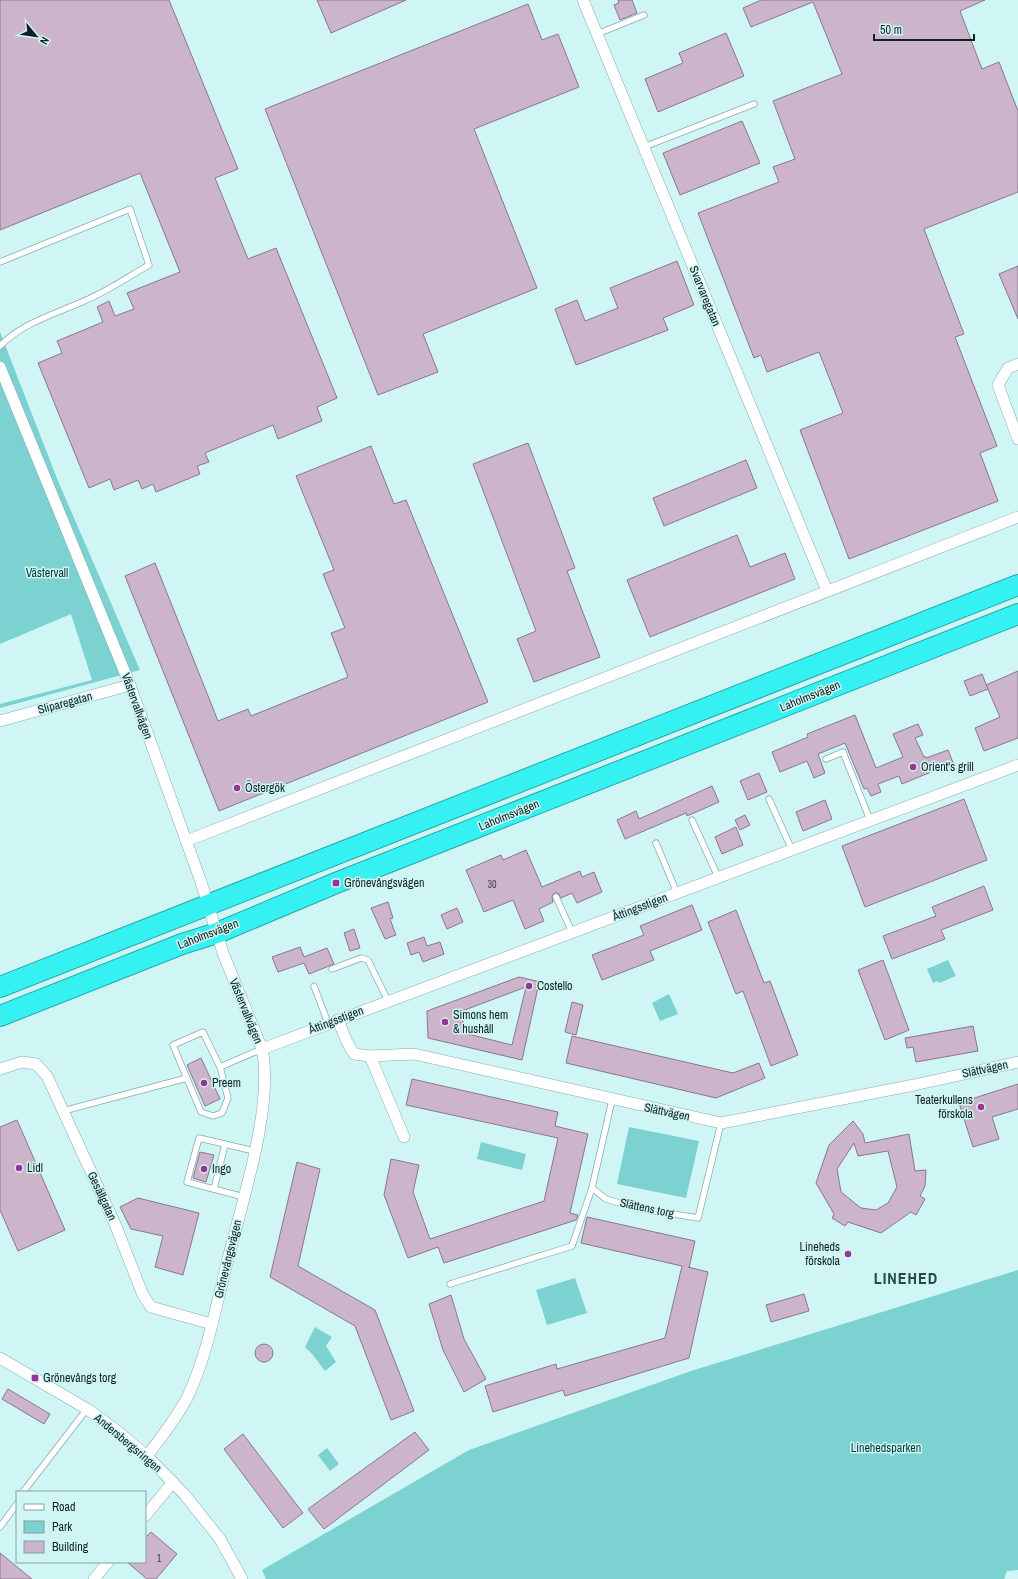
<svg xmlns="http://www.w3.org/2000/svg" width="1018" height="1579" viewBox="0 0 1018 1579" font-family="'Archivo Narrow',sans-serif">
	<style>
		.green { fill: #7cd1d1 }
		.building { fill: #ccb5cb; stroke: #8b768a; fill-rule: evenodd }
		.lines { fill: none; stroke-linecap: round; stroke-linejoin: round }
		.lane-casing { stroke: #86abab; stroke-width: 7 }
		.street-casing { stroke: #86abab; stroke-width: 12 }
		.highway-casing { stroke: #28a8a8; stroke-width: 22 }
		.lane { stroke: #fff; stroke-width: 5.5 }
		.street { stroke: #fff; stroke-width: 11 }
		.highway { stroke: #35f1f2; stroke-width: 20 }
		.poi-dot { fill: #983398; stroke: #cff6f5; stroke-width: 1.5 }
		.labels { text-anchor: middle; stroke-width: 3; stroke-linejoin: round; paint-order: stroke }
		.number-label { font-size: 10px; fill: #40454b }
		.street-label { font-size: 12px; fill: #112020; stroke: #cff6f5 }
		.park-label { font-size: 12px; fill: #003737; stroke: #cff6f5 }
		.poi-label { font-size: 12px; fill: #112020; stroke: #cff6f5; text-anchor: start }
		.district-label { font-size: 16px; font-weight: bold; letter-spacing: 1px; fill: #284a4a; stroke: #cff6f5 }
	</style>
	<rect width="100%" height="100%" fill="#cff6f5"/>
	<g class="green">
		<path d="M0 332 58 481 140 670 0 708V704L92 680 71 614 0 644Z"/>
		<path d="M948 960 956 976 939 983 937 981 933 983 927 969Z"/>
		<path d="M669 994 678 1014 660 1021 652 1003Z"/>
		<path d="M629 1127 699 1141 686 1198 617 1184Z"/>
		<path d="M481 1142 526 1154 522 1170 477 1159Z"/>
		<path d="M1018 1270V1570L1007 1571 1004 1579H266L262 1570 469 1450 691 1371Z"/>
		<path d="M575 1278 587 1313 547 1325 536 1290Z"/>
		<path d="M315 1327 332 1337 326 1346 336 1362 325 1371 313 1355 305 1347Z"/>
		<path d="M327 1448 339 1464 330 1471 318 1455Z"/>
	</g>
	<g class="building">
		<path d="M0 0H169L238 169 215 178 248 259 276 248 337 398 317 407 322 421 278 439 273 425 205 453 209 462 197 466 200 474 156 492 153 484 142 489 138 480 114 490 110 479 89 488 38 363 62 353 57 341 103 322 97 307 109 301 115 316 134 309 127 293 180 272 140 173 0 230Z"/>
		<path d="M317 0H406L331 33Z"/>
		<path d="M618 0H632L637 13 620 20 614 5 619 3Z"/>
		<path d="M761 0H985L960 11 982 69 999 62 1018 111V192L924 229 964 334 955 337 997 446 980 453 998 501 849 559 800 430 843 413 819 352 767 372 761 355 754 358 698 213 779 182 773 167 795 159 773 101 842 74 813 2 751 27 743 8Z"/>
		<path d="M528 4 542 40 558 34 579 87 474 129 537 288 423 334 438 372 378 395 265 109Z"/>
		<path d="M726 33 744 76 658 112 645 79 683 63 679 53Z"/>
		<path d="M742 121 760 163 680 195 663 153Z"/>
		<path d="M677 261 694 305 663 318 668 330 576 365 555 309 577 300 585 321 618 308 610 288Z"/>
		<path d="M1018 266V319L999 274Z"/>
		<path d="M528 443 575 568 567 571 600 657 534 682 517 639 536 631 473 464Z"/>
		<path d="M371 446 394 504 406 500 488 702 219 811 125 576 155 563 218 721 248 709 251 716 348 677 331 633 345 628 323 574 334 570 296 476Z"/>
		<path d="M746 460 757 488 664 526 653 498Z"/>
		<path d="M737 535 750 567 785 553 795 579 650 637 627 580Z"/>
		<path d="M1018 671V738L984 751 975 728 1000 717 986 685Z"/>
		<path d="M982 674 988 689 970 696 964 681Z"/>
		<path d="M855 715 876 768 903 757 893 734 918 724 923 735 915 738 924 757 925 756 926 758 948 750 954 765 937 772 936 770 902 784 899 776 878 784 881 792 871 796 867 788 864 789 845 743 818 754 825 773 814 778 807 761 780 772 772 752 808 737 807 734Z"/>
		<path d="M759 773 767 792 748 800 740 781Z"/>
		<path d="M712 786 719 802 687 816 686 813 625 839 617 820 636 811 639 819Z"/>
		<path d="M964 799 987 860 865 907 842 846Z"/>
		<path d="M825 800 832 819 803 831 796 812Z"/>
		<path d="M745 815 750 825 740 830 735 820Z"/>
		<path d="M736 827 743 845 722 854 715 837Z"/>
		<path d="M526 850 542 887 580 871 582 877 594 872 602 892 577 903 572 893 561 898 558 893H554L552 897 553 902 539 909 544 921 525 929 513 900 484 912 466 870 501 855 503 860Z"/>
		<path d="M984 886 993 910 941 930 945 939 892 959 883 936 936 916 932 907Z"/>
		<path d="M388 902 393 918 390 919 396 935 385 939 371 908Z"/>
		<path d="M692 905 702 930 650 951 654 960 602 980 592 955 644 935 640 926Z"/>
		<path d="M457 908 463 922 447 929 441 915Z"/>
		<path d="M736 910 764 983 770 981 798 1055 771 1066 743 991 736 994 708 922Z"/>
		<path d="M354 929 360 948 350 951 344 933Z"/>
		<path d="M424 937 427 946 440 942 444 954 423 962 419 952 411 955 407 943Z"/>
		<path d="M300 947 304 957 327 948 334 964 309 974 304 963 278 972 272 957Z"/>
		<path d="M883 960 909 1030 885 1040 858 970Z"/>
		<path d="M519 977 541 982 539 983 522 1060 428 1038 427 1011ZM526 987 512 1045 464 1033 462 1011Z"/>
		<path d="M572 1002 583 1005 576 1035 565 1032Z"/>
		<path d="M973 1026 978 1051 916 1062 913 1047 907 1048 905 1038Z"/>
		<path d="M572 1036 733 1073 759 1063 765 1078 716 1098 566 1063Z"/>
		<path d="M201 1058 220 1099 205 1106 187 1065Z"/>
		<path d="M412 1079 558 1112 555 1126 588 1134 570 1213 578 1215 576 1220 444 1263 438 1247 408 1258 384 1195 391 1159 419 1165 413 1192 430 1239 544 1201 558 1138 406 1105Z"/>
		<path d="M1018 1084V1109L992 1117 999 1139 973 1147 959 1103Z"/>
		<path d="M17 1120 65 1230 18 1251 0 1210V1127Z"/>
		<path d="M853 1121 863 1134 865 1143 909 1134 915 1171 926 1170 925 1186 920 1196 925 1199 916 1215 911 1212 881 1233 848 1222 845 1226 832 1218 834 1214 816 1183 829 1145ZM854 1143 858 1156 888 1151 897 1187 888 1203 876 1210 861 1208 841 1192 837 1169Z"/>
		<path d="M200 1152 214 1155 206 1182 193 1178Z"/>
		<path d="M297 1162 320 1169 298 1266 375 1310 414 1411 391 1420 355 1326 270 1277Z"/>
		<path d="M138 1198 199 1213 183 1275 155 1267 163 1236 131 1229 120 1207Z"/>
		<path d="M587 1217 695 1241 689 1268 688 1267 708 1272 689 1358 565 1396 563 1390 493 1412 485 1386 556 1364 557 1369 665 1338 682 1266 581 1243Z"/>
		<path d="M804 1294 809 1311 771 1322 766 1305Z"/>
		<path d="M451 1295 464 1339 486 1379 464 1392 443 1350 429 1304Z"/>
		<circle cx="264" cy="1353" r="9"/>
		<path d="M8 1389 50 1414 44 1424 2 1399Z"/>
		<path d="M415 1432 429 1450 324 1529 308 1509Z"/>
		<path d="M243 1434 303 1513 283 1528 224 1449Z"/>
		<path d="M151 1532 177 1554 156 1579H147L127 1562H145V1538Z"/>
		<path d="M0 1553 32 1579H0Z"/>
	</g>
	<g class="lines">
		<defs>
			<g id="lane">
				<path d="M597 34 644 15"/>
				<path d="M644 147 754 104"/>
				<path d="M0 262 130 209 149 265C128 277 106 292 84 301 55 314 22 323 0 346"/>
				<path d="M826 759 843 752 870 820"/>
				<path d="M769 799 792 850"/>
				<path d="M692 820 718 877"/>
				<path d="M656 843 677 893"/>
				<path d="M556 897 572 932"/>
				<path d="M332 969 361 958 368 960 388 1001"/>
				<path d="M314 986 328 1023"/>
				<path d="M220 1067 228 1098 222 1113 213 1116 201 1112 173 1045 203 1032 220 1067 262 1049"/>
				<path d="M612 1100 592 1188 606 1199 636 1208 698 1218 721 1123"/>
				<path d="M63 1111 187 1078"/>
				<path d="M214 1189 225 1144"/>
				<path d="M244 1197 187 1182 199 1138 254 1151"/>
				<path d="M450 1284 572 1246 592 1188"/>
				<path d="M23 1492 87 1409"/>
				<path d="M0 1527 17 1504"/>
			</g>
			<g id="street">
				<path d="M583 0 827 591"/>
				<path d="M1018 364 1008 368 998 385 1018 439"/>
				<path d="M0 367 130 685 201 882 223 953 262 1049C274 1106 242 1202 228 1259 216 1305 208 1353 188 1396 177 1418 162 1436 147 1456"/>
				<path d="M0 721 130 685"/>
				<path d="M186 841 1018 517"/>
				<path d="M338 1020 347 1042 354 1054 370 1056 414 1054 721 1123 914 1085 1018 1062"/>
				<path d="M262 1049 1018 765"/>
				<path d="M370 1056 404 1137"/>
				<path d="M0 1069 22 1062 36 1064 47 1076 115 1224 143 1295 151 1307 212 1324"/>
				<path d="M0 1358 87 1409 116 1430 147 1456 185 1495 220 1539 242 1579"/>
				<path d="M145 1516 173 1482"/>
				<path d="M94 1579 108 1562"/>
			</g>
			<g id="highway">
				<path d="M0 987 1018 585"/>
				<path d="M0 1016 182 944 217 933 336 883 1018 614"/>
			</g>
		</defs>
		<use href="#lane" class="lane-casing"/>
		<use href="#street" class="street-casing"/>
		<use href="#highway" class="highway-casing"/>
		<use href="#lane" class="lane"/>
		<use href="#street" class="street"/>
		<use href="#highway" class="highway"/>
	</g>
	<g class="poi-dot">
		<circle cx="913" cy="767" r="4"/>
		<circle cx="237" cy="788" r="4"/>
		<rect x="332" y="879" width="8" height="8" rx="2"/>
		<circle cx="529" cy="986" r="4"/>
		<circle cx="445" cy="1022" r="4"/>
		<circle cx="204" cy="1083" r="4"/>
		<circle cx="981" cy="1107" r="4"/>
		<circle cx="19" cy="1168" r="4"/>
		<circle cx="204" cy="1169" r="4"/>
		<circle cx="848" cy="1254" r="4"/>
		<rect x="31" y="1374" width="8" height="8" rx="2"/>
	</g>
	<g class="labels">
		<g class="number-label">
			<text x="492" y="888">30</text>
			<text x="159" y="1562">1</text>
		</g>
		<g class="street-label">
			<text transform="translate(705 296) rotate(68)" y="4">Svarvaregatan</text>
			<text transform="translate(810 696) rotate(-22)" y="4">Laholmsvägen</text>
			<text transform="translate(65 703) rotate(-15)" y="4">Sliparegatan</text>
			<text transform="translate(137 706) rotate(70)" y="4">Västervallvägen</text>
			<text transform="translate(509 815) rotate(-22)" y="4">Laholmsvägen</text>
			<text transform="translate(640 907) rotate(-21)" y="4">Åttingsstigen</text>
			<text transform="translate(208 934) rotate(-21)" y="4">Laholmsvägen</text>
			<text transform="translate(246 1011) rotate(68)" y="4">Västervallvägen</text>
			<text transform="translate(336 1020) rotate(-21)" y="4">Åttingsstigen</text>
			<text transform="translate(985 1069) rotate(-12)" y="4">Slättvägen</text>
			<text transform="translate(667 1112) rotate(12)" y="4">Slättvägen</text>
			<text transform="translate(102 1196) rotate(65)" y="4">Gesällgatan</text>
			<text transform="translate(647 1208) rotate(12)" y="4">Slättens torg</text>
			<text transform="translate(228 1259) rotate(-76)" y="4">Grönevångsvägen</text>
			<text transform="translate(128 1443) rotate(40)" y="4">Andersbergsringen</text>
		</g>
		<g class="park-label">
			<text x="47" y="577">Västervall</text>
			<text x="886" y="1452">Linehedsparken</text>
		</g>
		<g class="poi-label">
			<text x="921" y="771">Orient's grill</text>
			<text x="245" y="792">Östergök</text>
			<text x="344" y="887">Grönevångsvägen</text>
			<text x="537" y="990">Costello</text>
			<text x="453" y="1019">Simons hem<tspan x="453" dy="14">&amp; hushåll</tspan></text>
			<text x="212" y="1087">Preem</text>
			<text x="973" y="1104" text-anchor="end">Teaterkullens<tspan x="973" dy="14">förskola</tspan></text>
			<text x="27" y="1172">Lidl</text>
			<text x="212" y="1173">Ingo</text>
			<text x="840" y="1251" text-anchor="end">Lineheds<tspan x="840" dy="14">förskola</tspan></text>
			<text x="43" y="1382">Grönevångs torg</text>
		</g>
		<g class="district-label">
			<text x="906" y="1284">LINEHED</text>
		</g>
	</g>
	<rect x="16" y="1491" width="130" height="72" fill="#cff6f5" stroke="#83a0a0"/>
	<rect x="24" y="1504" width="20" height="6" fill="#ffffff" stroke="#83a0a0"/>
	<text x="52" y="1511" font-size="12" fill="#112020">Road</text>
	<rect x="24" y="1521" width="20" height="12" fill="#7cd1d1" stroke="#83a0a0"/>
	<text x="52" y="1531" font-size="12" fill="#112020">Park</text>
	<rect x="24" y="1541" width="20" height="12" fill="#ccb5cb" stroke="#83a0a0"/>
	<text x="52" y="1551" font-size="12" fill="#112020">Building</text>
	<g transform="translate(36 36) rotate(119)" stroke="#cff6f5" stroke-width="3" paint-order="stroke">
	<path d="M0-3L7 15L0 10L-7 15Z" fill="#112020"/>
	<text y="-6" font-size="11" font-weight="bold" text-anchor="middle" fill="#112020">N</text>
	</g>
	<path d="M874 34v6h100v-6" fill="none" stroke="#112020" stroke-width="2"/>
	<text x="880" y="34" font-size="12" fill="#112020" stroke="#cff6f5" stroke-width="3" paint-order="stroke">50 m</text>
</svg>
